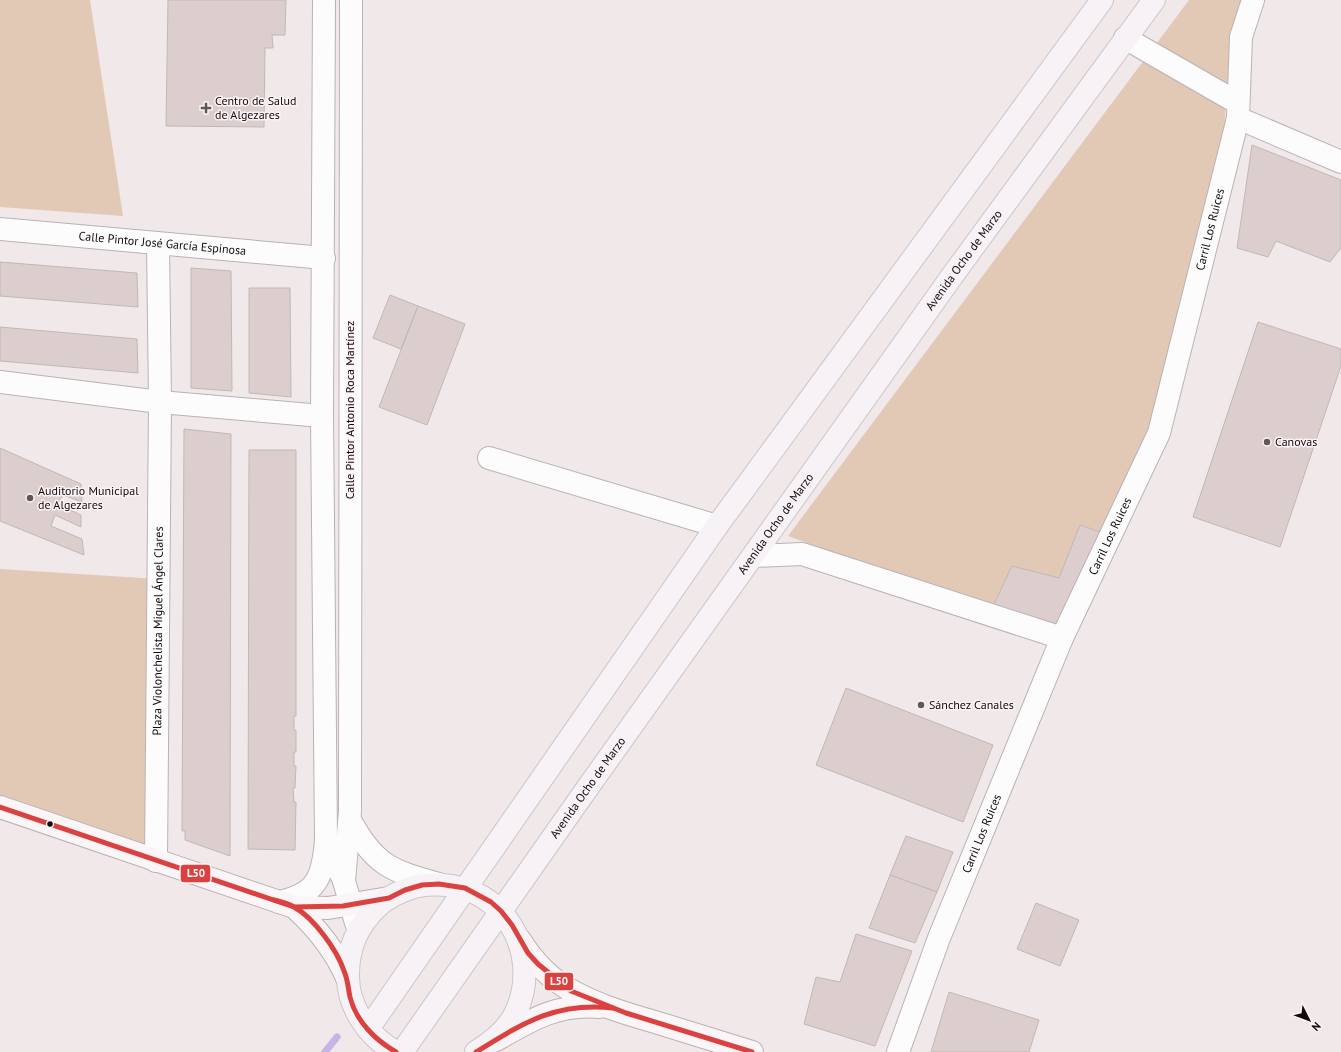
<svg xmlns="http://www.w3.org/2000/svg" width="1341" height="1052" viewBox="0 0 1341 1052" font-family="'PT Sans',sans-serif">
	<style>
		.green { fill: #e2c9b6 }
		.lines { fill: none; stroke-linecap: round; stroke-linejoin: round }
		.stream { stroke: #c6b4e5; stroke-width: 7 }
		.building { fill: #ddcece; stroke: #bfb8b8 }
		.minor-casing { stroke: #b9b2b4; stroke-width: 24 }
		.secondary-casing { stroke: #b9b2b4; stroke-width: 24 }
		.primary-casing { stroke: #cac6c7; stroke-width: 24 }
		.minor { stroke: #fdfcfc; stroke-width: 22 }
		.secondary { stroke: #faf6f8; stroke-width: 22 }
		.primary { stroke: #f7f2f6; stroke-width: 22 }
		.bus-1-casing { stroke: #fdf3f5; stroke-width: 8 }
		.bus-1 { stroke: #da4241; stroke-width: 5 }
		.poi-dot { fill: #5f585a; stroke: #fdf3f5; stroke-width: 1.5 }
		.bus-dot { fill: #100a0c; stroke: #fdf3f5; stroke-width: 1.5 }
		.labels { text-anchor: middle; stroke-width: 3; stroke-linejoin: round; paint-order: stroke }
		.poi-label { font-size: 12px; fill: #100a0c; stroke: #fdf3f5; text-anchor: start }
		.street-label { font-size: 12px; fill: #100a0c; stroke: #fdf3f5 }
		.line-badge { stroke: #fdf3f5; stroke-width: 1.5 }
		.badge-label { font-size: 11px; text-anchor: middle; font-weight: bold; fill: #fff }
	</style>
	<rect width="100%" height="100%" fill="#f1e8ea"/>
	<g class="green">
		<path d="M0 0H90L123 216 0 207Z"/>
		<path d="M1189 0H1252L1230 49 1224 132 1145 462 1055 636 788 536Z"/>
		<path d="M0 569 158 579 156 861 0 807Z"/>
	</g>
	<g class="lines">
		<path class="stream" d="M325 1052 337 1037"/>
	</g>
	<g class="building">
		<path d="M168 0H286L285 35H272L273 48H265L264 127 166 126Z"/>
		<path d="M1252 145 1341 180V248L1330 262 1276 241 1268 257 1237 248Z"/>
		<path d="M0 262 137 273 138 307 0 296Z"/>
		<path d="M191 268 231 271 232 391 191 388Z"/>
		<path d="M249 288H290L291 397 249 393Z"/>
		<path d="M390 295 418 306 401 349 373 338Z"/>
		<path d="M418 306 465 324 427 425 379 407Z"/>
		<path d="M1258 322 1341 349V366L1280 547 1193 517Z"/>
		<path d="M0 327 137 339 138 373 0 361Z"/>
		<path d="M184 429 231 434 230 856 185 840V831H182Z"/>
		<path d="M0 448 81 484 82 502 63 495 57 504 81 515V527L55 515 51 526 82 539 84 555 0 521Z"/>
		<path d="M249 450H296V716H294V730H296V752H294V766H296L295 788H293L294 802H296L295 850 248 849Z"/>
		<path d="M1080 525 1100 532 1062 638 989 615 1012 566 1059 578Z"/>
		<path d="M846 688 993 745 963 822 816 765Z"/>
		<path d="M906 836 953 852 937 892 890 875Z"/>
		<path d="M890 875 937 892 915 943 869 928Z"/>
		<path d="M1036 903 1079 920 1060 966 1017 949Z"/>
		<path d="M856 934 912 951 875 1046 804 1024 816 977 840 982Z"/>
		<path d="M949 992 1039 1020 1029 1052H931Z"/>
	</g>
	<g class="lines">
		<defs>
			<g id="minor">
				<path d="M324 0 322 416 326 840 344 881"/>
				<path d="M351 0 350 811 344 881 356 923"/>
				<path d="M1125 38 1238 103"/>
				<path d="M1238 118 1341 162"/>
				<path id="s1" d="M0 229 324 258"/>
				<path d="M0 382 160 402 322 416"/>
				<path d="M489 458 717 526"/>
				<path d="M754 556 802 554 1062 638"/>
				<path d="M350 820C374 865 391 871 439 884"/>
				<path id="s2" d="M156 861 160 402 158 244"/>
				<path d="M279 902C318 894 323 876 326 840"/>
				<path id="s3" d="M898 1052 939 938 1062 638 1159 433 1238 118 1241 37 1253 0"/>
			</g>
			<g id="secondary">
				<path d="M0 807 294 907 328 908 389 898"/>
				<path d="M294 907C317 928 335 950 347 978"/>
				<path d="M520 940C533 961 550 979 572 991 597 1005 627 1014 655 1022 687 1032 720 1042 752 1052"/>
				<path d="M496 1040C531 1020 558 1003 600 1007"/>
			</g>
			<g id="primary">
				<path d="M368 1029 717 526 1102 0"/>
				<path d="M396 1052C368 1037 347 1006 348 974 348 947 358 925 377 907 387 897 401 891 414 887 428 883 440 884 453 886 511 896 540 960 516 1012 508 1030 492 1042 476 1052"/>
				<path id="s4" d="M402 1052 586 790 955 272 1154 0"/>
			</g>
		</defs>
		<use href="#minor" class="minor-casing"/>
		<use href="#secondary" class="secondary-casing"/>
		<use href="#primary" class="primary-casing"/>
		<use href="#minor" class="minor"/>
		<use href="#secondary" class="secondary"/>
		<use href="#primary" class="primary"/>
		<defs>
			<g id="bus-1">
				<path d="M0 807 294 907 343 906 389 898 405 890 422 885 439 884 465 888 491 902 501 911 512 925 528 953 538 964 571 991 626 1013 752 1052"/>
				<path d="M274 900C281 902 288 903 294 907 314 918 337 950 344 971 348 980 348 988 350 997 356 1021 375 1040 396 1052"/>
				<path d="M476 1052C523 1023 555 1002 613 1008"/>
			</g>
		</defs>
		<use href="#bus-1" class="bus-1-casing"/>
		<use href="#bus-1" class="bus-1"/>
	</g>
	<g class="poi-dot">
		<path d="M204 102h4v4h4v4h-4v4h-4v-4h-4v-4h4z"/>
		<circle cx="1267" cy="442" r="4"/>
		<circle cx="30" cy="498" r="4"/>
		<circle cx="921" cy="705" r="4"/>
	</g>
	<circle class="bus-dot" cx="50" cy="824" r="3.5"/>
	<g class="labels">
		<g class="poi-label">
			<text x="215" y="105">Centro de Salud<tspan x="215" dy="14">de Algezares</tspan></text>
			<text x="1275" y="446">Canovas</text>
			<text x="38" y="495">Auditorio Municipal<tspan x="38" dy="14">de Algezares</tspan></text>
			<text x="929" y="709">Sánchez Canales</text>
		</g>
		<g class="street-label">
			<text dy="4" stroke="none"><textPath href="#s3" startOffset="882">Carril Los Ruices</textPath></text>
			<text dy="4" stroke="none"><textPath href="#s1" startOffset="163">Calle Pintor José García Espinosa</textPath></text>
			<text dy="4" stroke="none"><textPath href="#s4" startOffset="971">Avenida Ocho de Marzo</textPath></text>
			<text transform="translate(350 410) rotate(-90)" y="4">Calle Pintor Antonio Roca Martínez</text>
			<text dy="4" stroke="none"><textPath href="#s4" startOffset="647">Avenida Ocho de Marzo</textPath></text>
			<text dy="4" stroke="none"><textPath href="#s3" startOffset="558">Carril Los Ruices</textPath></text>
			<text dy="4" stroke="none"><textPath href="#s2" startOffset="230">Plaza Violonchelista Miguel Ángel Clares</textPath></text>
			<text dy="4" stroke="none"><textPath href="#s4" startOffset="323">Avenida Ocho de Marzo</textPath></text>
			<text dy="4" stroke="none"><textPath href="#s3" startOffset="234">Carril Los Ruices</textPath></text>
		</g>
	</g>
	<g class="line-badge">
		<rect x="180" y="864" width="31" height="19" rx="4" fill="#da4241"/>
		<rect x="544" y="972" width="30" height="19" rx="4" fill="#da4241"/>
	</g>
	<g class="badge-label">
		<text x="196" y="877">L50</text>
		<text x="559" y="985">L50</text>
	</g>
	<g transform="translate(1309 1020) rotate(132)" stroke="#fdf3f5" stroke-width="3" paint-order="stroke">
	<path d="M0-3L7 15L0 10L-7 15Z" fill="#100a0c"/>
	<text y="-6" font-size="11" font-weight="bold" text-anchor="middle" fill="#100a0c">N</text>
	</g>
</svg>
